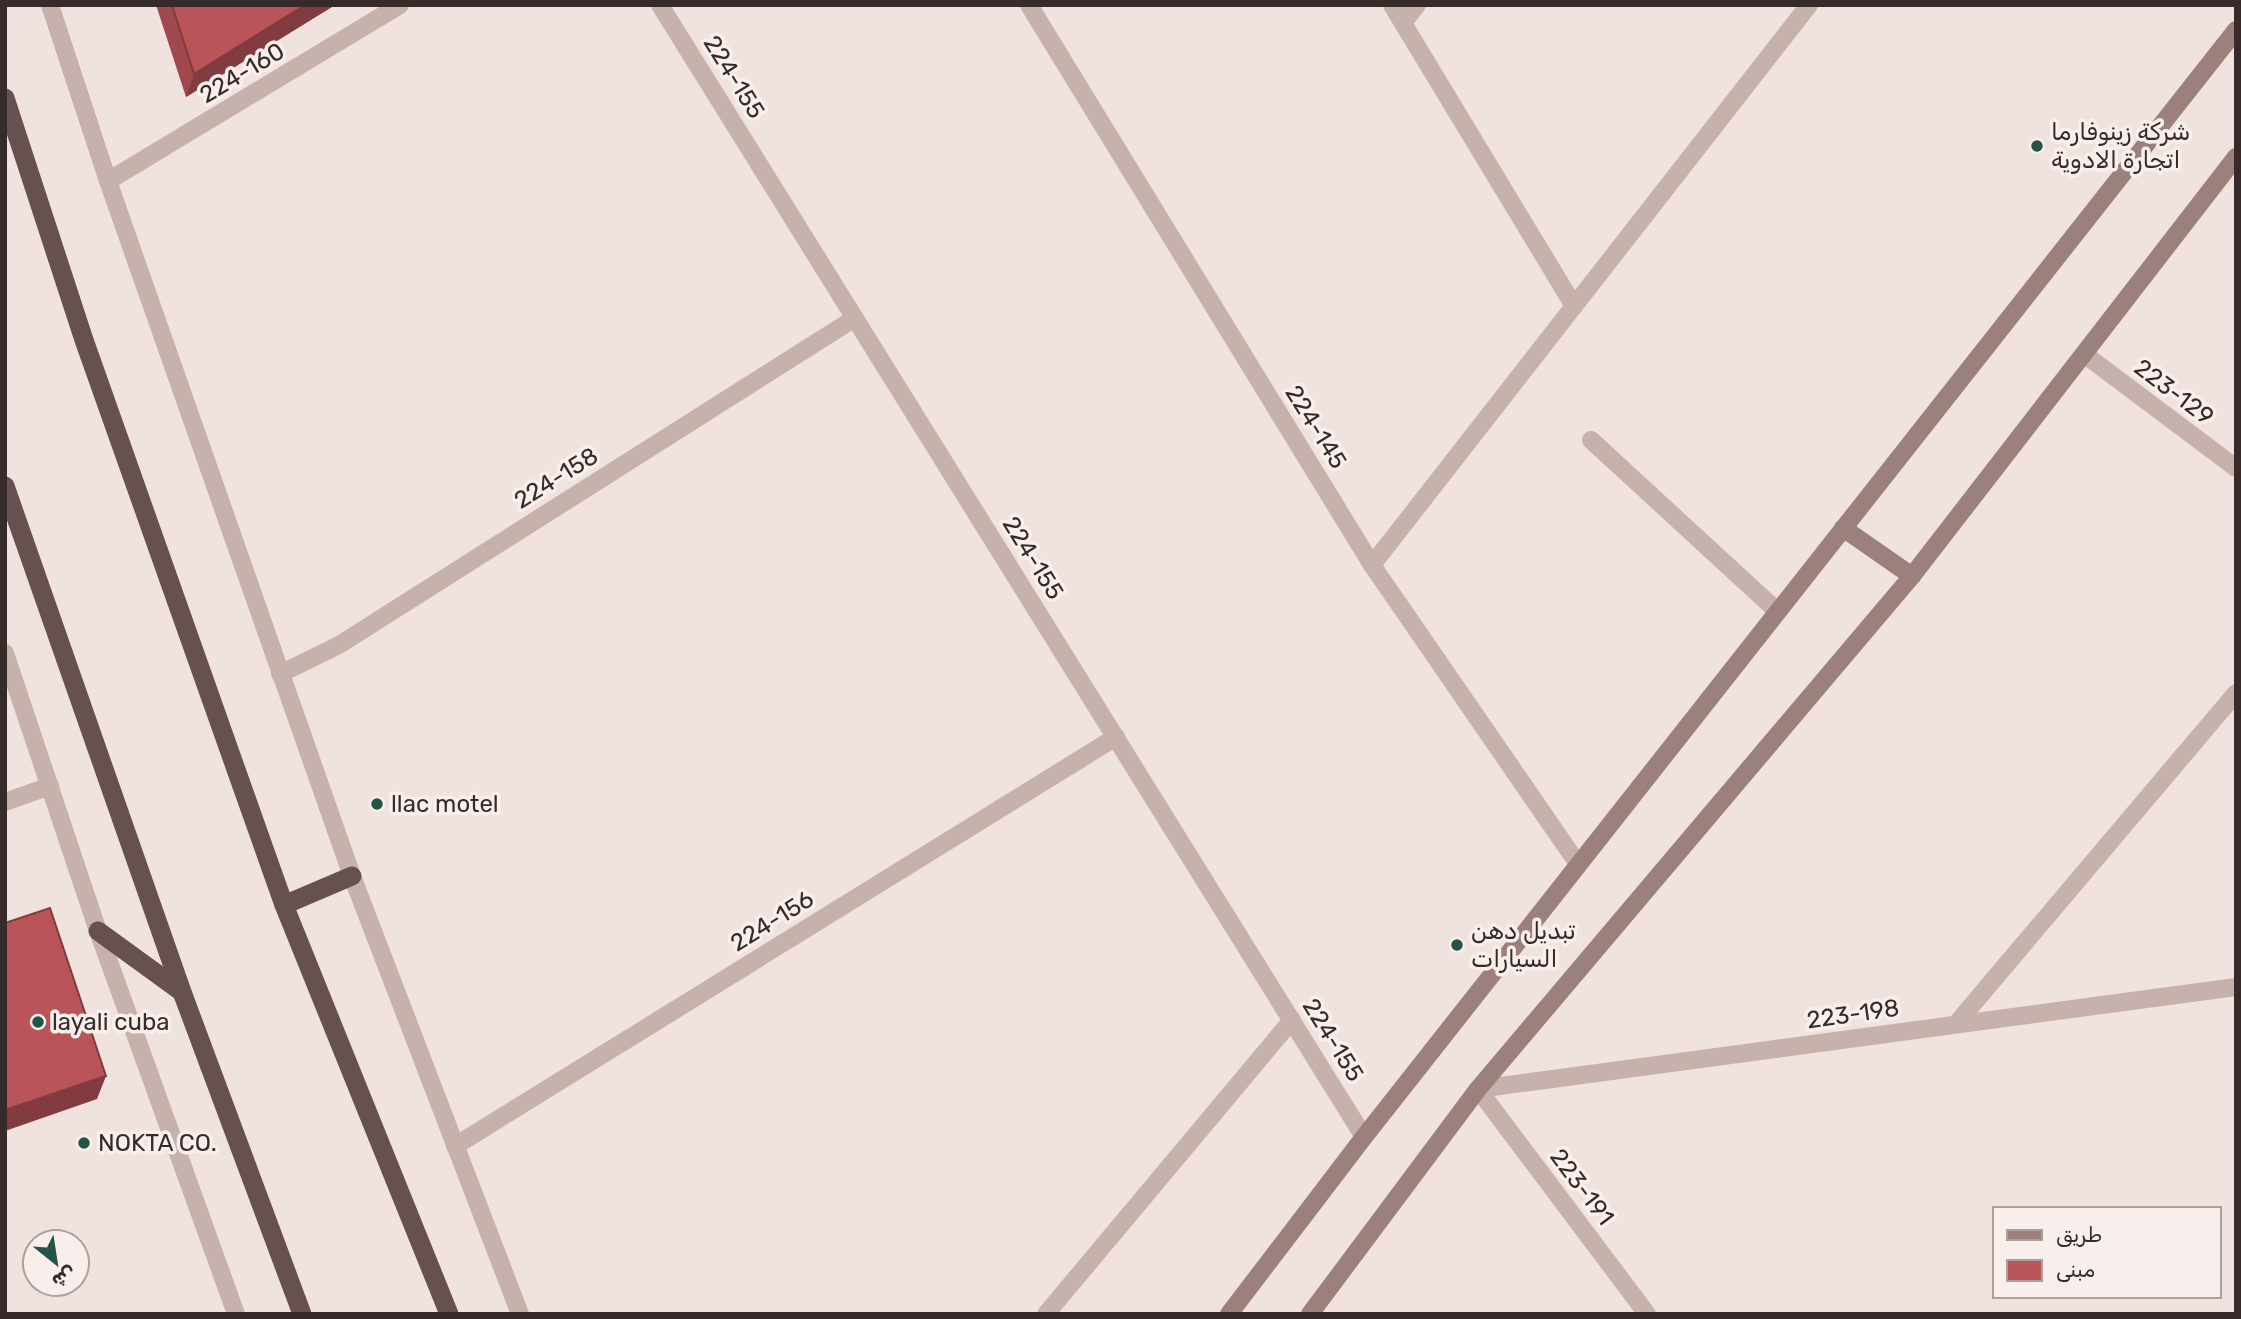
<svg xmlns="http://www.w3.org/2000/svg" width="2241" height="1319" viewBox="0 0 2241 1319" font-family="Rubik,Cairo,sans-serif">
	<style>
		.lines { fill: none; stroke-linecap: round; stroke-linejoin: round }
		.service { stroke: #c7b1ac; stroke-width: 18 }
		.minor { stroke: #c7b1ac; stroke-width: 18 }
		.tertiary { stroke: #c7b1ac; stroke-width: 18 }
		.secondary { stroke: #9b807e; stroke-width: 18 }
		.trunk { stroke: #665050; stroke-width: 19 }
		.wall { fill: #9f484d }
		.shaded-wall { fill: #823b3e }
		.building { fill: #b95459; stroke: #823b3e; stroke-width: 2 }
		.poi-dot { fill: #245449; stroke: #f8efec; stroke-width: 2.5 }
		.labels { text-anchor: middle; stroke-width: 7; stroke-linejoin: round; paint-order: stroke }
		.street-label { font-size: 24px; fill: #362b2a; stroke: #f8efec }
		.poi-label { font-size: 24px; fill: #362b2a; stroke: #f8efec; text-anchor: start }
	</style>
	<rect width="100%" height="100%" fill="#f0e3df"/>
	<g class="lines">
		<path class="service" d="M1591 440 1777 611"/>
		<g class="minor">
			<path d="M660 5 1364 1137"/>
			<path d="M1029 5 1372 565 1578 864"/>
			<path d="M1392 5 1574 306"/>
			<path d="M1403 23 1417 5"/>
			<path d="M108 181 400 5"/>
			<path d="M2084 354 2236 468"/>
			<path d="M1372 565 1809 5"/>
			<path d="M280 674 339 645 855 318"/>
			<path d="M5 802 50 786"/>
			<path d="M1956 1024 2236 693"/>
			<path d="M455 1146 1116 737"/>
			<path d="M1046 1314 1292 1020"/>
			<path d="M1647 1314 1478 1089 2236 987"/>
		</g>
		<g class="tertiary">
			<path d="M50 5 108 181 352 876 520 1314"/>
			<path d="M5 653 98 931 236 1314"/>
		</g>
		<g class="secondary">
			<path d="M1843 528 1912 576"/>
			<path d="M1229 1314 1364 1137 2236 30"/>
			<path d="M1310 1314 1478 1089 1912 576 2236 157"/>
		</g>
		<g class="trunk">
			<path d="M5 98 84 340 284 905 449 1314"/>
			<path d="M5 486 182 992 302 1314"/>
			<path d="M284 905 352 876"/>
			<path d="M98 931 182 992"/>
		</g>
	</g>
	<path class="wall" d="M156 5H335L186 97Z"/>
	<g class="shaded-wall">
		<path d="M305 5H335L186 97 194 74Z"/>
		<path d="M106 1076 97 1099 5 1131V1110Z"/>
	</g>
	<g class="building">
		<path d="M172 5H305L194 74Z"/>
		<path d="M50 908 106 1076 5 1110V923Z"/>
	</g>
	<g class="poi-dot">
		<circle cx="2037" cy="146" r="7"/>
		<circle cx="377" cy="804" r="7"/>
		<circle cx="1457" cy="945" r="7"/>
		<circle cx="38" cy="1022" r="7"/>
		<circle cx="84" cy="1143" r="7"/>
	</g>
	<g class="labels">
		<g class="street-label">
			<text transform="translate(242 73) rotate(-31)" y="8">224-160</text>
			<text transform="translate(734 77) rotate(58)" y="8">224-155</text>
			<text transform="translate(2174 392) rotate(37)" y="8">223-129</text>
			<text transform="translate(1316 427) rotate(58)" y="8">224-145</text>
			<text transform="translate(556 478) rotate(-32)" y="8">224-158</text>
			<text transform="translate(1033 558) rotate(58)" y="8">224-155</text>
			<text transform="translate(772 921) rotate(-32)" y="8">224-156</text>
			<text transform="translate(1853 1014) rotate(-8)" y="8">223-198</text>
			<text transform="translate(1333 1040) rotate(58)" y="8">224-155</text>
			<text transform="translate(1582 1187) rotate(53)" y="8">223-191</text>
		</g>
		<g class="poi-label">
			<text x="2051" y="140">شركة زينوفارما<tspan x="2051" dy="28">اتجارة الادوية</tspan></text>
			<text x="391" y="812">llac motel</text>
			<text x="1471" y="939">تبديل دهن<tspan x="1471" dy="28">السيارات</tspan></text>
			<text x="52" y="1030">layali cuba</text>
			<text x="98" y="1151">NOKTA CO.</text>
		</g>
	</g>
	<rect width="2241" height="1319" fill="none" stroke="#362b2a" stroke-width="14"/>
	<rect x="1993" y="1207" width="228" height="91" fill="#f8efec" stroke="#aaa19e" stroke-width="2"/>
	<rect x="2007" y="1230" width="35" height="10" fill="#9b807e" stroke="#aaa19e" stroke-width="2"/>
	<text x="2056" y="1242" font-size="21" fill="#362b2a">طريق</text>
	<rect x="2007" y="1260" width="35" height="21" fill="#b95459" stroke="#aaa19e" stroke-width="2"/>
	<text x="2056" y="1277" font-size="21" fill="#362b2a">مبنى</text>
	<g transform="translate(56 1263) rotate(150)"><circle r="33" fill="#f8efec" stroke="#aaa19e" stroke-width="2"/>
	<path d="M0-5L12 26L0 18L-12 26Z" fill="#245449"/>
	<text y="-10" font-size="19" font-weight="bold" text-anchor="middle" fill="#362b2a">ش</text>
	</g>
</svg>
